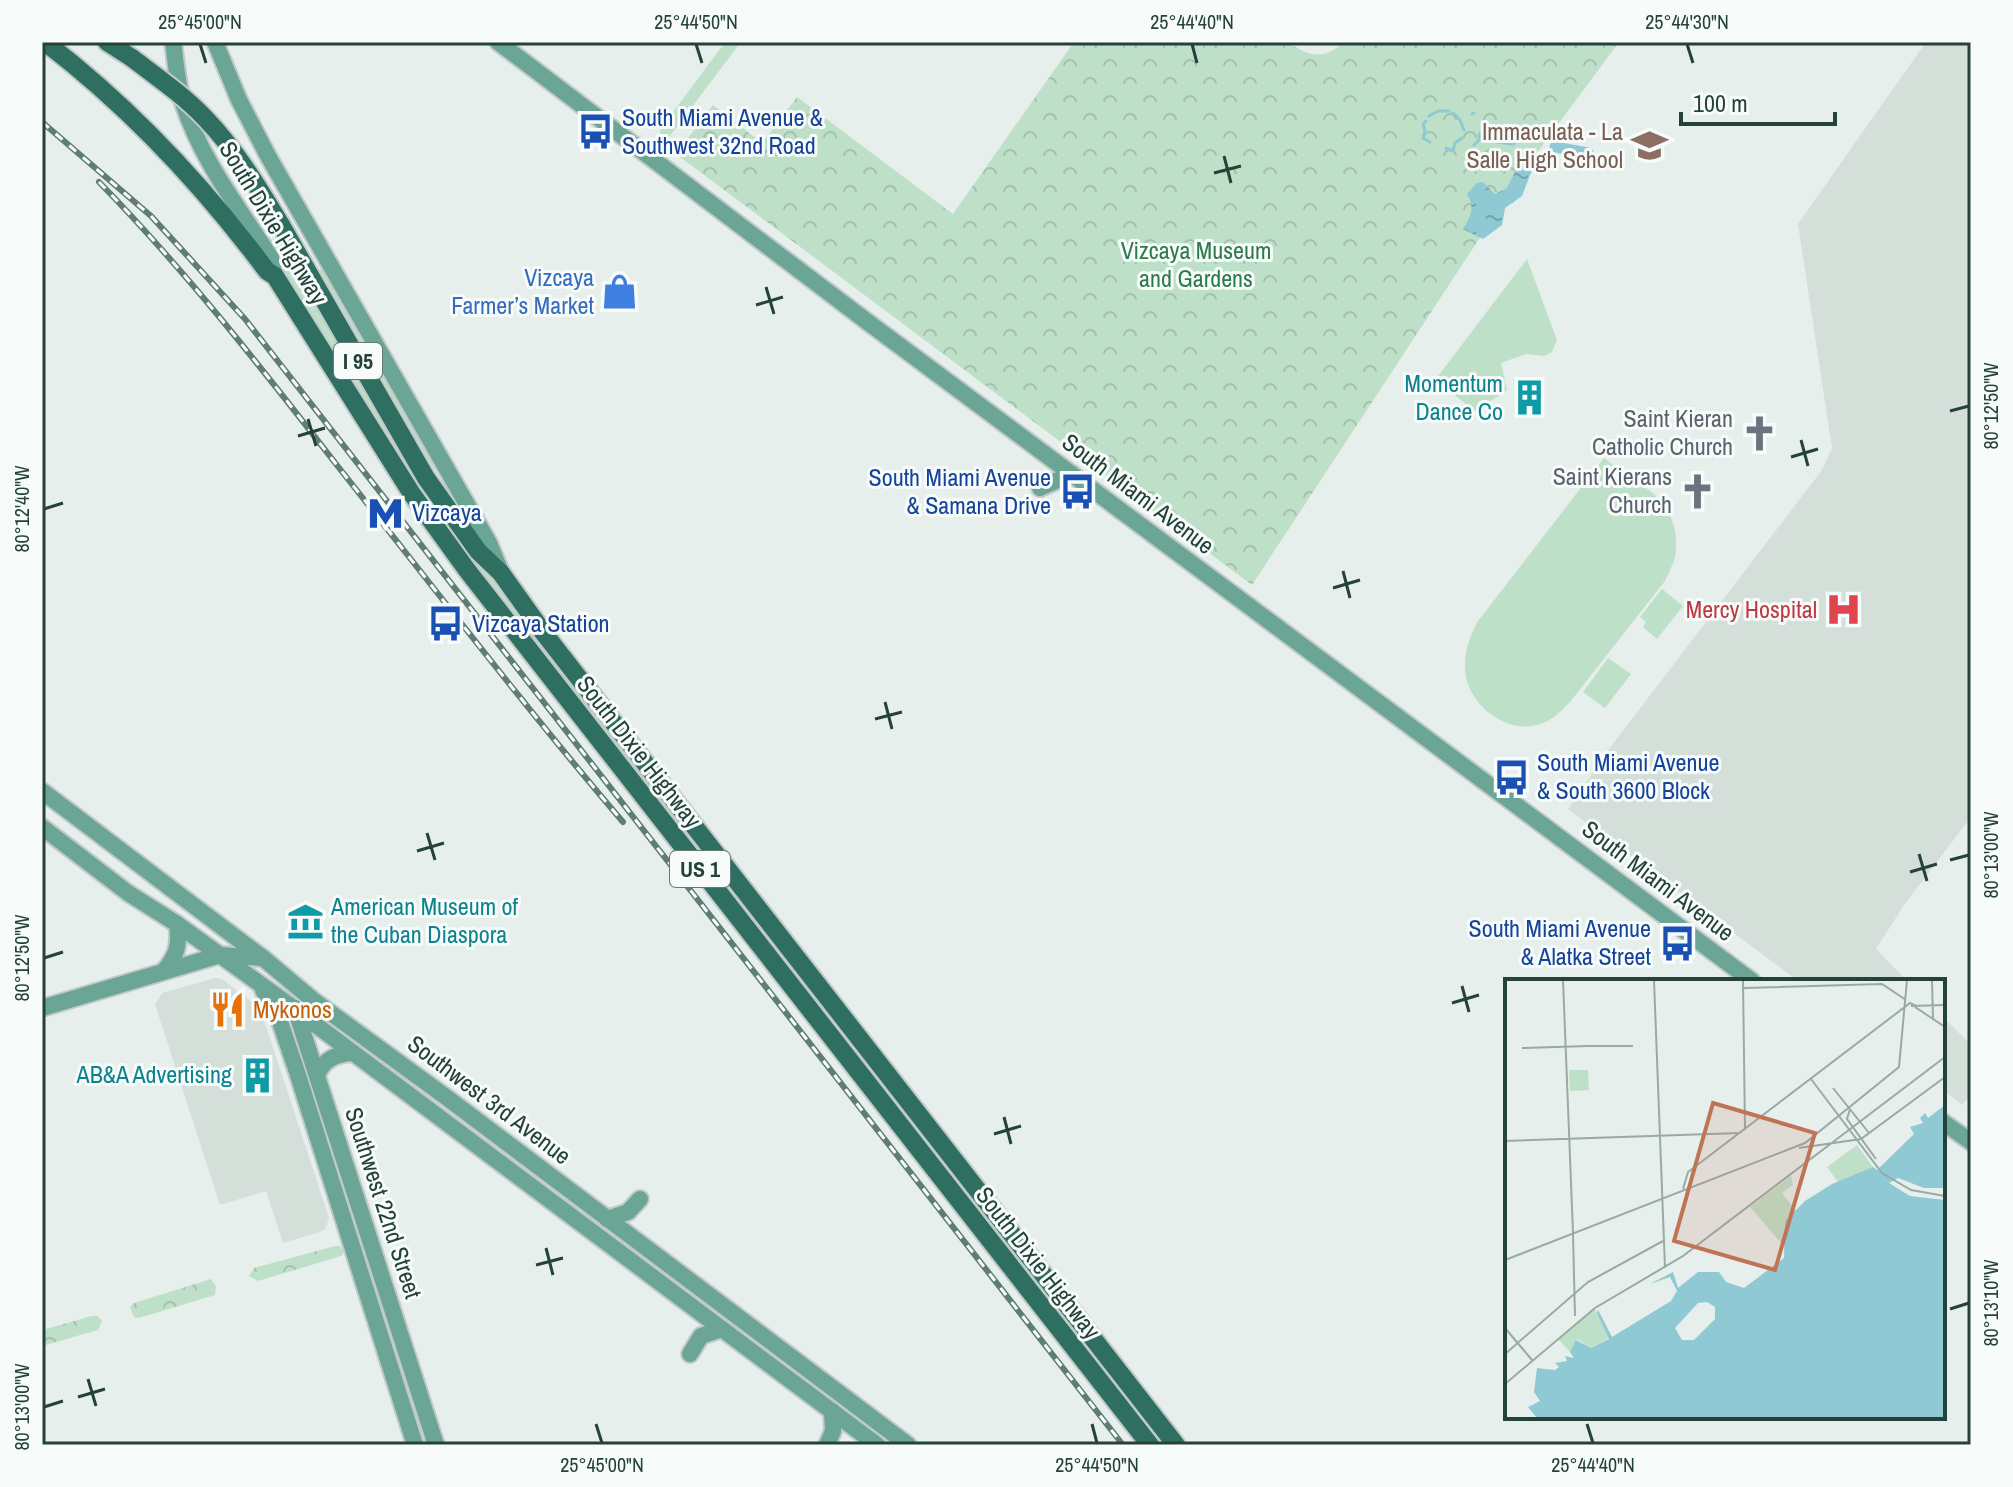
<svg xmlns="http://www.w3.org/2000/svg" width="2013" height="1487" viewBox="0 0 2013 1487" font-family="'Archivo Narrow',sans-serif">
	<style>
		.built { fill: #d4dfda }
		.green { fill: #bfe0c8 }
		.forest { fill: url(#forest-crowns) }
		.water { fill: url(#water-ripples) }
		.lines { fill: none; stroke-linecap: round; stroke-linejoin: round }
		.stream { stroke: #8ec9d4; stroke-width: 3 }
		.canal { stroke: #8ec9d4; stroke-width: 11 }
		.major-casing { stroke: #c2cac8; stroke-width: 20 }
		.highway-casing { stroke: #c2cac8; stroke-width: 22 }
		.major { stroke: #6aa596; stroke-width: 16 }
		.highway { stroke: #2f6f62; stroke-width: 18 }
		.rail-casing { stroke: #5f7d75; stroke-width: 6 }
		.rail { stroke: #f7fbf9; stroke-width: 3; stroke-dasharray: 9; stroke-linecap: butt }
		.highway-bridge-casing { stroke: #c2cac8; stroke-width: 22; stroke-linecap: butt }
		.highway-bridge { stroke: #2f6f62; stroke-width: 18 }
		.ticks { fill: none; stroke: #24423a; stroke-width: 3 }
		.labels { text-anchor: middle; stroke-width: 6; stroke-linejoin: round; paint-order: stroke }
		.shield { fill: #f7fbf9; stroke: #637a73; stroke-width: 2 }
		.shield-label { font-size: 22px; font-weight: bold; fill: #24423a }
		.transit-label { font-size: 24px; fill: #164399; stroke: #f7fbf9; text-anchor: start }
		.education-label { font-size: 24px; fill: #785e54; stroke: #f7fbf9; text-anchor: end }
		.street-label { font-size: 24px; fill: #24423a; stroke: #f7fbf9 }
		.park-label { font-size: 24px; fill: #2d7a4b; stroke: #f7fbf9 }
		.shop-label { font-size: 24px; fill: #366cbe; stroke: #f7fbf9; text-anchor: end }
		.culture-label { font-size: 24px; fill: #0d838f; stroke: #f7fbf9; text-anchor: end }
		.worship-label { font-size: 24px; fill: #5b616d; stroke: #f7fbf9; text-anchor: end }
		.health-label { font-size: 24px; fill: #be3a42; stroke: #f7fbf9; text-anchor: end }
		.food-label { font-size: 24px; fill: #c56008; stroke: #f7fbf9; text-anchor: start }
		.inset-road { fill: none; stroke: #98aaa4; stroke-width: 2 }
		.view { fill: #c07456; fill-opacity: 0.15; stroke: #c07456; stroke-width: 4 }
		.inset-edge { fill: none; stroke: #24423a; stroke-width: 4 }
		.neatline { fill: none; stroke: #24423a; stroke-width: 3 }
		.ticks-label { font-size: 20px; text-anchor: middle; fill: #24423a }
	</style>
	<defs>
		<pattern id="forest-crowns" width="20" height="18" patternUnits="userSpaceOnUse" patternTransform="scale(2)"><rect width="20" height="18" fill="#bfe0c8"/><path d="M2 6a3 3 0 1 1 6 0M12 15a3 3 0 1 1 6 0" fill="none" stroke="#a4c1ad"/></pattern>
		<pattern id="water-ripples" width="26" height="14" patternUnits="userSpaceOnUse" patternTransform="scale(2)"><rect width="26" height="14" fill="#8ec9d4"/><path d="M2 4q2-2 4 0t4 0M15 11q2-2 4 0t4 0" fill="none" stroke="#74a5ad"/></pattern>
	</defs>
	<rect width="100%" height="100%" fill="#e6efeb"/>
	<g class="built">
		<path d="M1926 42H1963L1971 48V817L1904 905 1876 949 1907 981H1798L1568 809 1609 749 1822 470 1832 448 1798 224Z"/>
		<path d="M215 978 222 979 260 1008 329 1218 325 1229 320 1232 283 1243 266 1191 220 1205 155 1004 162 993Z"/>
		<path d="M1943 1017 1971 1045V1095L1962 1105 1943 1090Z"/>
	</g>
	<g class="green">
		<path d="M725 42H741L669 137H660V130Z"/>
		<path d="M276 237 461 539 1166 1445H1159L461 549 418 487 267 243Z"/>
		<path d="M1527 259 1557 340 1552 352 1544 356 1526 354 1501 363 1507 390 1475 411 1435 380Z"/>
		<path d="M324 268 439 468V472L435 470 414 437 319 270Z"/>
		<path d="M1604 458 1613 465 1599 486C1611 484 1624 480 1637 484 1666 495 1681 528 1675 557 1673 565 1668 574 1665 581L1570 702C1561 711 1553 720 1540 724 1506 736 1466 703 1465 669 1464 651 1470 636 1478 621Z"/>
		<path d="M1662 589 1683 606 1657 639 1643 627 1646 622 1640 617Z"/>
		<path d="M1608 658 1631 674 1605 708 1583 692Z"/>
	</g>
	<g class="forest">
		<path d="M1074 42H1288C1307 56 1325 61 1343 42H1619L1525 169 1252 585 676 154 713 105 762 143 797 97 953 214Z"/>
		<path d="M335 1246H340L343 1250V1255L338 1257 258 1281 249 1276 254 1268Z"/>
		<path d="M211 1279 216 1287 215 1295 139 1318 134 1317 130 1307 134 1303Z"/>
		<path d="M92 1316H98L102 1321 98 1330 42 1346V1330Z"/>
	</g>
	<path class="water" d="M1521 160 1535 162 1522 196 1505 208 1502 225 1483 239 1463 229C1471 217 1475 207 1467 194L1477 183 1483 182 1495 194 1507 188Z"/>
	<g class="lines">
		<g class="stream">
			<path d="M1453 113 1460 120 1464 130"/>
			<path d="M1472 114 1474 113"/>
			<path d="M1429 116 1438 111H1449"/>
			<path d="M1426 121 1423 124 1425 131 1423 138 1430 142"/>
			<path d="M1474 145 1483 136"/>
			<path d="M1446 148 1453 151 1455 143 1462 138"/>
		</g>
		<g class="canal">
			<path d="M1483 136 1512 140"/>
			<path d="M1555 147 1588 153"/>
		</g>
		<defs>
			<g id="major">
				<path d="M173 42C176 63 177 83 183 103 201 160 239 208 271 258L275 276"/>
				<path d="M215 42 239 100 268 156 489 543 501 572"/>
				<path d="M498 42 869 323 1752 981"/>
				<path d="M1040 488 1072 474"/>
				<path d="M42 791 263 958 313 1000 446 1097 908 1445"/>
				<path d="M42 827 128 893 177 924 296 1010 877 1445"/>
				<path d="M164 971C177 955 180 945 177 924"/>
				<path d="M263 990 278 1016 297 1072 415 1445"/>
				<path d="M42 1008 220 955 262 958"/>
				<path d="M295 1008 436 1445"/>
				<path d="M317 1075C324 1059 336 1054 352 1053"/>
				<path d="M1943 1122 1971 1142"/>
				<path d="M607 1219 628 1212 640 1199"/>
				<path d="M690 1354 701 1336 722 1329"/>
				<path d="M827 1445 833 1431 832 1411"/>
			</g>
			<g id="highway">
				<path d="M45 42C131 108 203 185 267 271L275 276 412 494 467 570 1150 1445"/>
				<path d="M107 42 132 58"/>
				<path d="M281 225 426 478 478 551 501 573 543 632 1176 1445"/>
			</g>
		</defs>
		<use href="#major" class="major-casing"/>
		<use href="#highway" class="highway-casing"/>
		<use href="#major" class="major"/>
		<use href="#highway" class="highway"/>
		<defs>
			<g id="rail">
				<path d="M42 122 151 216 245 319 1123 1445"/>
				<path d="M99 182C185 270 260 366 336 464 431 584 524 706 623 822"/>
			</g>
		</defs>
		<use href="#rail" class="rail-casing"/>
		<use href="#rail" class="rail"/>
		<defs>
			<path id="highway-bridge" d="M132 58C157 77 183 95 205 118 236 150 258 187 281 225"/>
		</defs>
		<use href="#highway-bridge" class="highway-bridge-casing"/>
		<use href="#highway-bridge" class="highway-bridge"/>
	</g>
	<path class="ticks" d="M200 44 206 63M696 44 702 63M1192 44 1197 63M1687 44 1693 63M1224 156 1231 183M1214 173 1241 166M766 287 774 314M756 305 783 297M1950 411 1969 406M308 419 316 446M298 436 325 428M1801 440 1808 466M1791 457 1818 449M44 509 63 503M1343 571 1350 598M1333 588 1360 580M885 702 892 729M875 719 902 712M427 833 435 860M417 851 444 843M1919 854 1927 881M1950 860 1969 855M1910 872 1937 864M44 958 63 952M1462 986 1469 1012M1452 1003 1479 995M1004 1117 1011 1144M994 1134 1021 1126M546 1248 553 1275M536 1265 563 1258M1950 1309 1969 1303M88 1379 96 1406M78 1397 105 1389M44 1407 63 1401M596 1424 602 1443M1092 1424 1097 1443M1587 1424 1593 1443"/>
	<defs>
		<symbol id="bus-bare" viewBox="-9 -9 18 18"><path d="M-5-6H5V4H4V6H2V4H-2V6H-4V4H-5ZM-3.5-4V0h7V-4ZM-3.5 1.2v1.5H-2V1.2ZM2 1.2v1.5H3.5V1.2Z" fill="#1a4fb4" stroke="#f7fbf9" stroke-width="2.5" paint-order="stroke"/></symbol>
		<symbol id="school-bare" viewBox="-9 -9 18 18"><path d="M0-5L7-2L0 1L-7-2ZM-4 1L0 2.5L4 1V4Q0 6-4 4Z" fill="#8d6e63" stroke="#f7fbf9" stroke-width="2.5" paint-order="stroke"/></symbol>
		<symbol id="shop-bare" viewBox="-9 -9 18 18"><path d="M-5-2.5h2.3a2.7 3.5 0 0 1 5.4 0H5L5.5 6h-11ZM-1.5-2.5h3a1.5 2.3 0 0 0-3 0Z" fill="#3f7fe0" stroke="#f7fbf9" stroke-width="2.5" paint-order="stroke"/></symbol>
		<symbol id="building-bare" viewBox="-9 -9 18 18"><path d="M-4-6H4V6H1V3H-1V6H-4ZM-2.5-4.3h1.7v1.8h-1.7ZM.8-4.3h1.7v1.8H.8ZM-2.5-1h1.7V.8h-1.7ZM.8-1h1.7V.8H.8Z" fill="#0f9aa8" stroke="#f7fbf9" stroke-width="2.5" paint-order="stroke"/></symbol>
		<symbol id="church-bare" viewBox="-9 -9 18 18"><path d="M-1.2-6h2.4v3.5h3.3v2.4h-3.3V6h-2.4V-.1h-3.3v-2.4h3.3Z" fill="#6b7280" stroke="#f7fbf9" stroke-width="2.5" paint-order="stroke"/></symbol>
		<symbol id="metro-bare" viewBox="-9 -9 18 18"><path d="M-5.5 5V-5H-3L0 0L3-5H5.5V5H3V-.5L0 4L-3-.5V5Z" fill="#1a4fb4" stroke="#f7fbf9" stroke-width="2.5" paint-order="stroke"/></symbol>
		<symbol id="hospital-bare" viewBox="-9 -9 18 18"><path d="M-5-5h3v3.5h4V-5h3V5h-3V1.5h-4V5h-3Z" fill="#e0444e" stroke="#f7fbf9" stroke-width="2.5" paint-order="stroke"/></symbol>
		<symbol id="museum-bare" viewBox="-9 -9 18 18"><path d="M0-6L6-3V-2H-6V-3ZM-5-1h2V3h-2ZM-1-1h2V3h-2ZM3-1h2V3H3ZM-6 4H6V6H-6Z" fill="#0f9aa8" stroke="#f7fbf9" stroke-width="2.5" paint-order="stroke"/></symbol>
		<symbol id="restaurant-bare" viewBox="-9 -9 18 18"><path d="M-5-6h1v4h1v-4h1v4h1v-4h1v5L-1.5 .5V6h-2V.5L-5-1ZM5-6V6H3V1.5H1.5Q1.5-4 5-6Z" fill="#e8710a" stroke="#f7fbf9" stroke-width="2.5" paint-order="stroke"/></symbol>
	</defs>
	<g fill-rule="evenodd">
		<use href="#bus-bare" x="570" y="106" width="51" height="51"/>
		<use href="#school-bare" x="1624" y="120" width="51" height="51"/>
		<use href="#shop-bare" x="594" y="266" width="51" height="51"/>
		<use href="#building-bare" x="1504" y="372" width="51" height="51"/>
		<use href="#church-bare" x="1734" y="408" width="51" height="51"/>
		<use href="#church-bare" x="1672" y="466" width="51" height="51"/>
		<use href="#bus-bare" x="1052" y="466" width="51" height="51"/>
		<use href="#metro-bare" x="360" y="488" width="51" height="51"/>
		<use href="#hospital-bare" x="1818" y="584" width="51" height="51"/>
		<use href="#bus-bare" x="420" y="598" width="51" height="51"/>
		<use href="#bus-bare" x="1486" y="752" width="51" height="51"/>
		<use href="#museum-bare" x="280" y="896" width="51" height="51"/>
		<use href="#bus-bare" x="1652" y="918" width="51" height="51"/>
		<use href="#restaurant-bare" x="202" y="984" width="51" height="51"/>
		<use href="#building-bare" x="232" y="1050" width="51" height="51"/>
	</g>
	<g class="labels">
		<g class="shield">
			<rect x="334" y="343" width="48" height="36" rx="6"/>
			<rect x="670" y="851" width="60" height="36" rx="6"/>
		</g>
		<g class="shield-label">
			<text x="358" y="369">I 95</text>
			<text x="700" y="877">US 1</text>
		</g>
		<g class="transit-label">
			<text x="622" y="126">South Miami Avenue &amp;<tspan x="622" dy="28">Southwest 32nd Road</tspan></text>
			<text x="1051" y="486" text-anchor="end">South Miami Avenue<tspan x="1051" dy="28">&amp; Samana Drive</tspan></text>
			<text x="412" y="521">Vizcaya</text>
			<text x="472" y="632">Vizcaya Station</text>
			<text x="1537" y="771">South Miami Avenue<tspan x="1537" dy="28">&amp; South 3600 Block</tspan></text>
			<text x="1651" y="937" text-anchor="end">South Miami Avenue<tspan x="1651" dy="28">&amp; Alatka Street</tspan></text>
		</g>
		<g class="education-label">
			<text x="1623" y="140">Immaculata - La<tspan x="1623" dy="28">Salle High School</tspan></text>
		</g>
		<g class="street-label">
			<text transform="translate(273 223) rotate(59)" y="8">South Dixie Highway</text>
			<text transform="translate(1138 494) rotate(37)" y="8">South Miami Avenue</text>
			<text transform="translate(639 752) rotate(52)" y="8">South Dixie Highway</text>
			<text transform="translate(1658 881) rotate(37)" y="8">South Miami Avenue</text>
			<text transform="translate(489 1100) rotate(37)" y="8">Southwest 3rd Avenue</text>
			<text transform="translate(383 1203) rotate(72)" y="8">Southwest 22nd Street</text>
			<text transform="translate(1038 1263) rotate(52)" y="8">South Dixie Highway</text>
		</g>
		<g class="park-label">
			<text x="1196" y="259">Vizcaya Museum<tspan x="1196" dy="28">and Gardens</tspan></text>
		</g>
		<g class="shop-label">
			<text x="594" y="286">Vizcaya<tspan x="594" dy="28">Farmer’s Market</tspan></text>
		</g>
		<g class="culture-label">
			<text x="1503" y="392">Momentum<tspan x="1503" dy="28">Dance Co</tspan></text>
			<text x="331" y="915" text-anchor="start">American Museum of<tspan x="331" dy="28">the Cuban Diaspora</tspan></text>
			<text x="232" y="1083">AB&amp;A Advertising</text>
		</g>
		<g class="worship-label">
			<text x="1733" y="427">Saint Kieran<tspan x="1733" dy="28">Catholic Church</tspan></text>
			<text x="1672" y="485">Saint Kierans<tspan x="1672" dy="28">Church</tspan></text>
		</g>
		<g class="health-label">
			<text x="1817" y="618">Mercy Hospital</text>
		</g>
		<g class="food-label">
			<text x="253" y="1018">Mykonos</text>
		</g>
	</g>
	<g transform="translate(1505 979)">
		<rect width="440" height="440" fill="#e6efeb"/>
		<path d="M64 91H83L84 111 65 112ZM352 166 368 188 334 204 322 188ZM286 197 288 206 277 214 293 234 280 242 282 263 277 265 245 228ZM90 330 104 359 86 369 72 360 65 373 53 360Z" fill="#bfe0c8"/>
		<path d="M440 126V209H419L393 199 384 204 405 217 440 221V439H32L23 428 35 422 29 413 32 389 50 391 54 388 50 384 62 382 60 377 69 379 65 373 71 361 86 369 104 360 92 334 93 331 107 358 166 322 172 312 165 298 145 305 168 293 173 309 193 293H214L221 303 239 309 279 279 280 242 300 222 327 205 368 188 372 191 409 155 405 148 418 144 415 139 420 134 423 139ZM202 323 210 328V340L189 361H177L170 349 193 324Z" fill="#8ec9d4" fill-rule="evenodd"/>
		<path class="inset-road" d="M58 1 68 254M149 1 160 289M238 1 240 151M427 1 428 39M239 9 377 5 401 21M406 27 440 26M410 28 440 48M83 67H128M17 69 83 67M306 100 377 194 406 211 440 217M328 109 364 154M345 130 342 140 371 180M0 162 235 154M294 169 356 160 440 98M178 210 183 193 405 24 411 27M68 255 70 337M0 281 300 164 394 88 402 1M0 349 27 381M0 375 83 303 158 262M0 405 90 329 178 277 440 78"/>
		<path class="view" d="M208 124 310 154 270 291 169 262Z"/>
		<rect width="440" height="440" class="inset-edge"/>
	</g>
	<rect width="2013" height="1487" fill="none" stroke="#f7fbf9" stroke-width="88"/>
	<path d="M1681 112v12h154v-12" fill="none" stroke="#24423a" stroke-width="4"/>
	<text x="1693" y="112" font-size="24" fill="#24423a" stroke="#f7fbf9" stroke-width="6" paint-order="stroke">100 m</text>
	<rect x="44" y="44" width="1925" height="1399" class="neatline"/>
	<g class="ticks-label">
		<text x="200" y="29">25°45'00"N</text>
		<text x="696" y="29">25°44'50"N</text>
		<text x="1192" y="29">25°44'40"N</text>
		<text x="1687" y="29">25°44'30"N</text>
		<text transform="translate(1991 406) rotate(-90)" y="7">80°12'50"W</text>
		<text transform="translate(22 509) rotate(-90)" y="7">80°12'40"W</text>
		<text transform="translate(1991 855) rotate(-90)" y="7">80°13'00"W</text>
		<text transform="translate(22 958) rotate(-90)" y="7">80°12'50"W</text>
		<text transform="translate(1991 1303) rotate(-90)" y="7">80°13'10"W</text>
		<text transform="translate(22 1407) rotate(-90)" y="7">80°13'00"W</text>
		<text x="602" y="1472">25°45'00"N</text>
		<text x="1097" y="1472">25°44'50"N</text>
		<text x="1593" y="1472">25°44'40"N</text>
	</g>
</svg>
